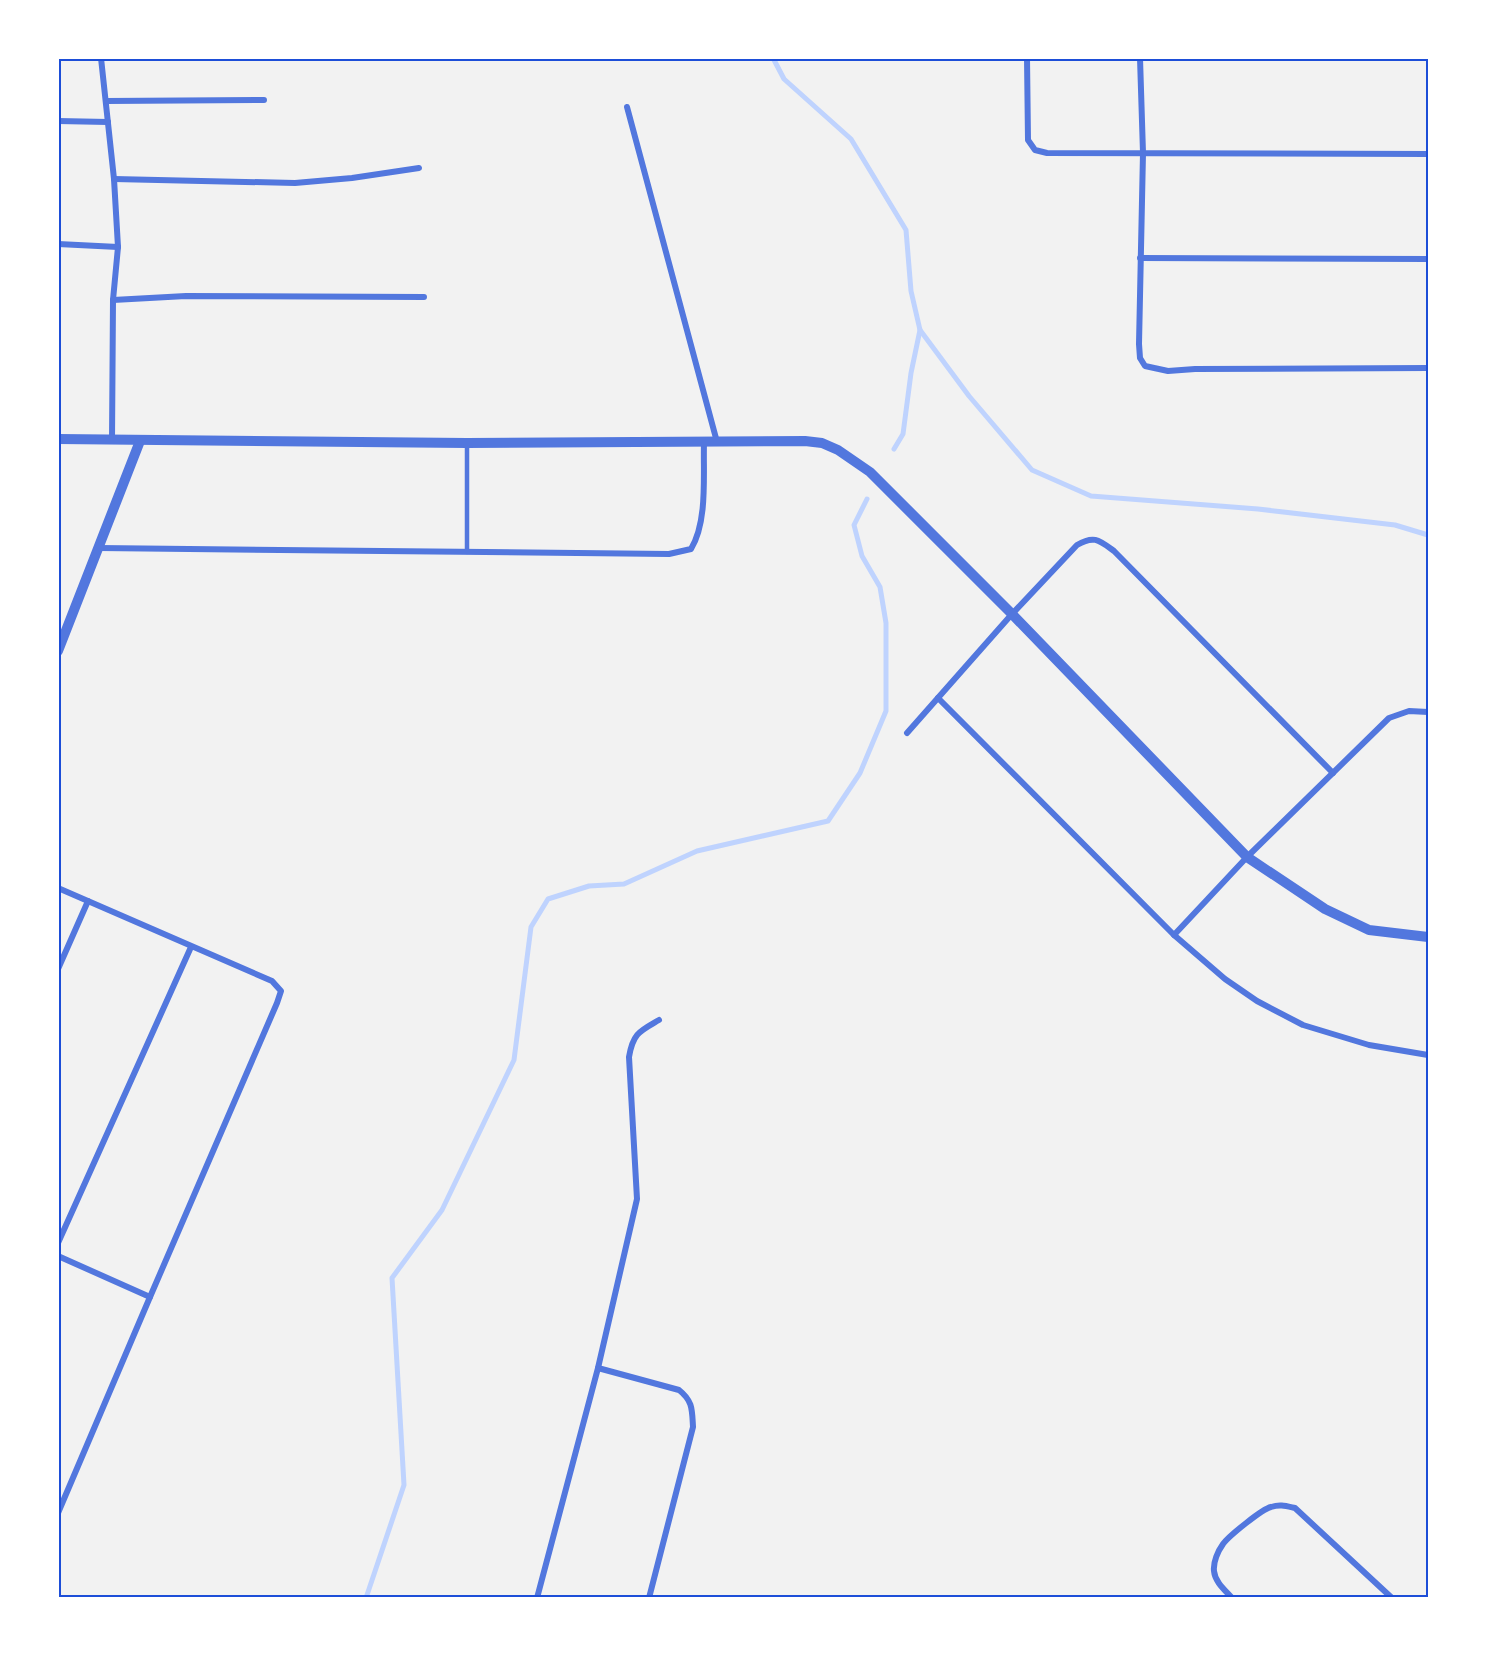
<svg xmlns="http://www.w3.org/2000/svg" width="1487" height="1656" viewBox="0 0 1487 1656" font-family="'DejaVu Sans',sans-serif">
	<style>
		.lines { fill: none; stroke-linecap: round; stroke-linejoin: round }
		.stream { stroke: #bfd3fe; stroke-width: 5 }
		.service { stroke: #5277de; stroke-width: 4.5 }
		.minor { stroke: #5277de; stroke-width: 6 }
		.tertiary { stroke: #5277de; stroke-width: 10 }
		.neatline { fill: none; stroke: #1d4ed8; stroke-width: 2 }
	</style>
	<rect width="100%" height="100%" fill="#f2f2f2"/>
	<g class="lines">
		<g class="stream">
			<path d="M773 58 784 79 851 139 906 230 911 291 920 330 911 373 903 434 894 449"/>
			<path d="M920 330 969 396 1032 470 1091 496 1258 509 1395 525 1428 535"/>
			<path d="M366 1598 404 1485 392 1278 442 1210 514 1060 531 927 548 899 589 886 624 884 697 851 828 821 860 773 886 711V623L880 587 862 556 854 525 867 499"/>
		</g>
		<path class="service" d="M467 552V444"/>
		<g class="minor">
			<path d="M101 58 114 179 118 247 113 300 112 440"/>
			<path d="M1027 58 1028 140 1035 150 1047 153 1428 154"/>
			<path d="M1140 58 1143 153 1139 344 1140 358 1145 366 1168 371 1195 369 1428 368"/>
			<path d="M106 101 264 100"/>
			<path d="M627 107 717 442"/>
			<path d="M58 121 108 122"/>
			<path d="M114 179 295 183 352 178 419 168"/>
			<path d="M58 244 118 247"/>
			<path d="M1140 258 1428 259"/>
			<path d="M113 300 186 296 424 297"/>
			<path d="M99 548 669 554 691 549C708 521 703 474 704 442"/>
			<path d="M938 698 1174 935 1225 979 1257 1001 1303 1025 1369 1045 1428 1055"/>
			<path d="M907 733 1012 614 1077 545C1094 535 1099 540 1114 551L1333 773"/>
			<path d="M58 888 272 981 281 991 277 1003 150 1297 58 1513"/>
			<path d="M1174 935 1247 857 1389 718 1409 711 1428 712"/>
			<path d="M58 969 88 901"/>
			<path d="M58 1243 191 947"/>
			<path d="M58 1256 150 1297"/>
			<path d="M598 1368 679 1390C693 1401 692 1410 693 1427L649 1598"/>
			<path d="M537 1598 598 1368 637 1199 629 1057C633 1033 640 1031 659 1020"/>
			<path d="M1232 1598C1225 1590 1215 1582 1214 1571 1213 1562 1218 1551 1223 1544 1229 1536 1262 1509 1271 1507 1280 1504 1286 1506 1295 1508L1392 1598"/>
		</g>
		<g class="tertiary">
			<path d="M58 439 467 443 805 441 822 443 838 450 870 472 1012 614 1247 857 1325 909 1369 930 1428 937"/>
			<path d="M58 651 140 441"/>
		</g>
	</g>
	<rect width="1487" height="1656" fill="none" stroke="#ffffff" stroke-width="120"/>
	<rect x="60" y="60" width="1367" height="1536" class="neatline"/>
</svg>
